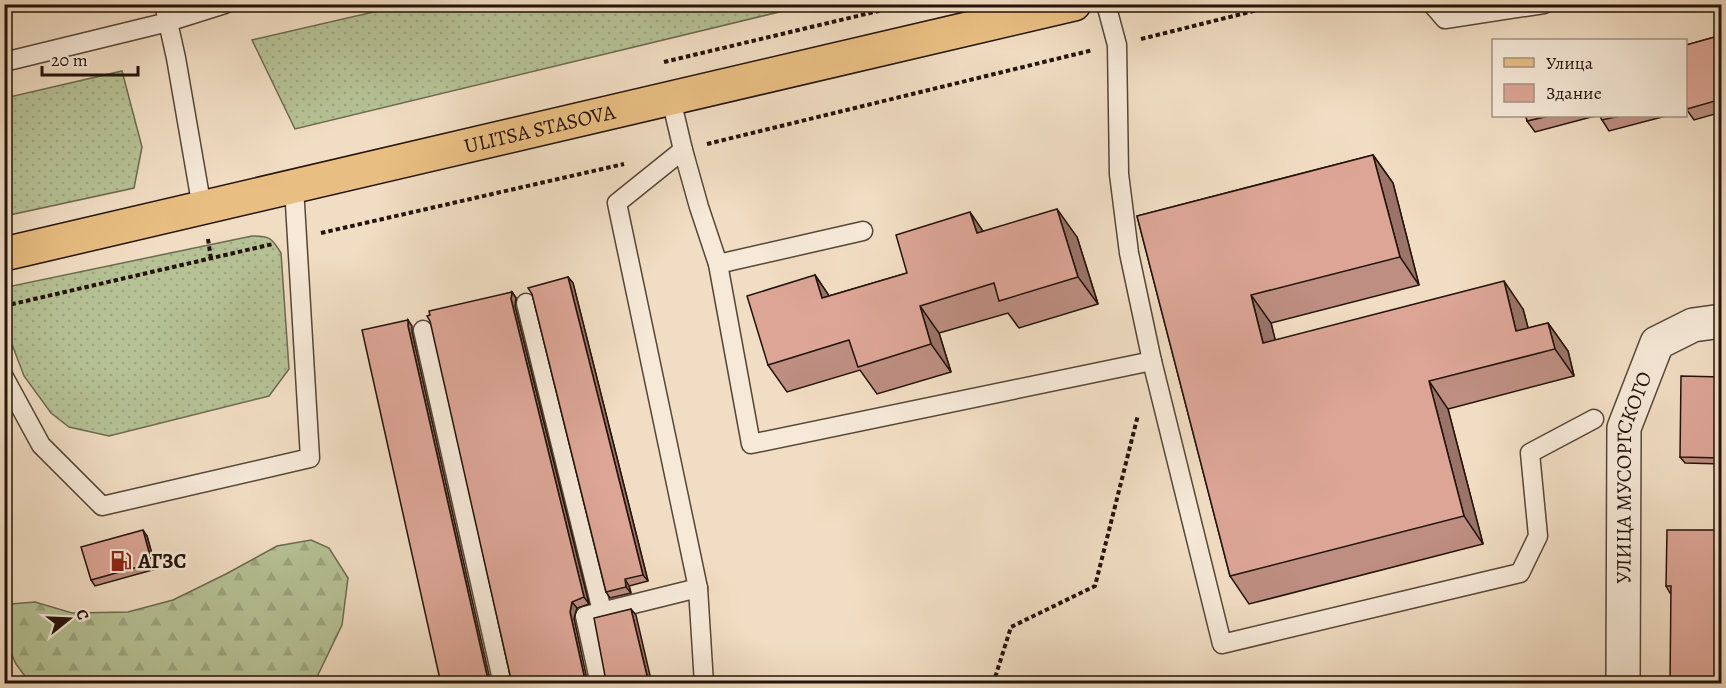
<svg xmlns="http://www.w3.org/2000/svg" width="1726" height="688" viewBox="0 0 1726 688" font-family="Alegreya,serif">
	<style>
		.grass { fill: url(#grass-dots); stroke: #6c6a50; stroke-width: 1.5 }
		.forest { fill: url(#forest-firs); stroke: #6c6a50; stroke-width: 1.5 }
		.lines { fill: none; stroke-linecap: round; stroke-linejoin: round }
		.lane-casing { stroke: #564638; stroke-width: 21 }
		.street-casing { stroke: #564638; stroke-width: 36 }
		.primary-casing { stroke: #23130a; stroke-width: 36 }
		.path { stroke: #23130a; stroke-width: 4; stroke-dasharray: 4.5 3; stroke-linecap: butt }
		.lane { stroke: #f6e9d8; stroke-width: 18 }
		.street { stroke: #f6e9d8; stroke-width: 33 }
		.primary { stroke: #e8be82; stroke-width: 33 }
		.wall { fill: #bd8e81; stroke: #23130a; stroke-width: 1.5 }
		.shaded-wall { fill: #9a7469; stroke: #23130a; stroke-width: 1.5 }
		.building { fill: #dca596; stroke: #23130a; stroke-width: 1.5 }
		.labels { text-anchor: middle; stroke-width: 5; stroke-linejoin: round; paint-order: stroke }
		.street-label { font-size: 21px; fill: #23130a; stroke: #f6e9d8 }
		.poi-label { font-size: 21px; font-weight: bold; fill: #23130a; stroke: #f6e9d8; text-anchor: start }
	</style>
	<defs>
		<pattern id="grass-dots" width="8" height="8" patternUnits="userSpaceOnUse" patternTransform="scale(1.5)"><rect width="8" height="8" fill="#b6c296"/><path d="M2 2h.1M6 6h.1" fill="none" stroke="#9ca680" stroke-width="1.8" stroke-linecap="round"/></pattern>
		<pattern id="forest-firs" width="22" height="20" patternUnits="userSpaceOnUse" patternTransform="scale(1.5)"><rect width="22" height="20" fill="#b6c296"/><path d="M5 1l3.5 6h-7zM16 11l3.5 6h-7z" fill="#9ca680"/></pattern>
	</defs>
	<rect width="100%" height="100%" fill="#f1ddc3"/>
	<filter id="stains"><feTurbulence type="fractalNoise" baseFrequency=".00333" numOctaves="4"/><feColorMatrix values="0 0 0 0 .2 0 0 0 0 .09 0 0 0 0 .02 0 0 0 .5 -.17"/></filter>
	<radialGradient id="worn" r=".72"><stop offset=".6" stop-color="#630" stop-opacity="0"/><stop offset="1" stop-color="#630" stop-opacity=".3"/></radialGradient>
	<g class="grass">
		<path d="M404 5V4L808 5 295 129 252 40Z"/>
		<path d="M122 71 142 147 134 188 5 216V98Z"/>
		<path d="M252 236C270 236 272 238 281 253L289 369 269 396 109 436 69 427 51 413 24 376 10 339 6 316 7 287Z"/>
	</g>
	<path class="forest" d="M311 540 329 548 348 578 342 625 314 683H30L16 664 7 644 5 612 11 604 35 602 72 613 128 612 173 600 226 574 277 546Z"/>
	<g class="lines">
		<defs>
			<g id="lane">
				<path d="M1432 4 1445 19 1544 4"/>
				<path d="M4 62 168 22 164 4"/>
				<path d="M671 99 683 150 699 207 718 264 751 444 1152 361 1129 253 1119 174 1117 45 1106 4"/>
				<path d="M683 150 617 203 698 588 704 684"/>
				<path d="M202 208 176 58 168 22 225 4"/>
				<path d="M718 264 863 231"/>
				<path d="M526 303 602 611"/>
				<path d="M423 330 503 684"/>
				<path d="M1152 361 1222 644 1520 573 1538 536 1530 453 1594 419"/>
				<path d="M4 377 41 445 102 506 310 458 294 187"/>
				<path d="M600 684 585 616 698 588"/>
			</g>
			<g id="street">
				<path id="s1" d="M1623 684 1624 428 1657 343 1693 325 1722 321"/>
			</g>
			<g id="primary">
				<path id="s2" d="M4 254 1074 4"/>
			</g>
		</defs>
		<use href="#lane" class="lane-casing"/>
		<use href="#street" class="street-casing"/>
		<use href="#primary" class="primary-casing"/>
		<g class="path">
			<path d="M1141 39 1282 4"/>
			<path d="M664 62 908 4"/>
			<path d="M707 144 1093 50"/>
			<path d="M321 233 624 164"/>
			<path d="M208 239 211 259"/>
			<path d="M4 306 273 244"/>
			<path d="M993 684 1011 627 1095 586 1138 415"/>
		</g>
		<use href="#lane" class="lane"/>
		<use href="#street" class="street"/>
		<use href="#primary" class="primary"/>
	</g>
	<g class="wall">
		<path d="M4 4H41L4 14Z"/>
		<path d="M1722 35V112L1694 120 1687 110H1686V45Z"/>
		<path d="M1526 116H1595L1535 132 1527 121Z"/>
		<path d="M1600 116H1666L1609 131 1602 120Z"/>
		<path d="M1373 155 1393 183 1419 285 1271 323 1275 340 1523 309 1528 328 1548 323 1568 351 1574 376 1448 409 1483 544 1249 604 1230 576 1137 216Z"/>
		<path d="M983 231 1077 237 1098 304 1019 328 1008 313 939 333 951 372 877 394 860 370 787 392 768 365 815 275 829 296 907 273Z"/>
		<path d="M568 277 573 283 648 581 629 586 631 593 610 598 606 592 532 294Z"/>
		<path d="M512 292 516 298 515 306 589 604 577 608 574 618 509 682 510 675 430 315Z"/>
		<path d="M1722 377V464L1685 463 1680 457Z"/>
		<path d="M1722 530 1671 593H1670L1666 586Z"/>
		<path d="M147 536 156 569 95 586 91 580Z"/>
	</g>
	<g class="shaded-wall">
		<path d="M1373 155 1393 183 1419 285 1400 257Z"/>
		<path d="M1057 209 1077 237 1098 304 1078 277Z"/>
		<path d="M970 212 989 240 977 233Z"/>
		<path d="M815 275 834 303 822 298Z"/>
		<path d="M568 277 573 283 648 581 643 575Z"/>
		<path d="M1504 281 1523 309 1535 354 1516 331Z"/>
		<path d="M512 292 516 298 515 306 589 604 584 597 511 299Z"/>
		<path d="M1251 295 1271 323 1283 371 1263 343Z"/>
		<path d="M920 306 939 333 951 372 931 344Z"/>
		<path d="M408 320 412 326V332L491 684H489L488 680 408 326Z"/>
		<path d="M1548 323 1568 351 1574 376 1555 349Z"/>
		<path d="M1429 381 1448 409 1483 544 1464 516Z"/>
		<path d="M143 530 147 536 156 569 152 563Z"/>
		<path d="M625 579 629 586 631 593 626 587Z"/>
		<path d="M572 602 577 608 574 618 588 684H586L585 680 570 612Z"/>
		<path d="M631 609 636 615 652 684H649Z"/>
	</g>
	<g class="building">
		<path d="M1722 35V99L1687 109 1686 104V45Z"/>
		<path d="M1526 116H1549L1527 121Z"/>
		<path d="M1600 116H1620L1602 120Z"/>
		<path d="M1373 155 1400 257 1251 295 1263 343 1504 281 1516 331 1548 323 1555 349 1429 381 1464 516 1230 576 1137 216Z"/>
		<path d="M1057 209 1078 277 999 301 994 283 920 306 931 344 858 367 849 340 768 365 747 296 815 275 822 298 907 273 896 235 970 212 977 233Z"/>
		<path d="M568 277 643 575 625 579 626 587 606 592 532 294 528 288Z"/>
		<path d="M512 292 511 299 584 597 572 602 570 612 585 680 586 684H508L509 682 510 675 430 321 427 316 430 315 429 311Z"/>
		<path d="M408 320V326L488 680 489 684H441L362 330Z"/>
		<path d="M1681 376 1722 377V458L1680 457Z"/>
		<path d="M143 530 152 563 91 580 81 547Z"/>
		<path d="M1667 530H1722V684H1670L1671 586H1666Z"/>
		<path d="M631 609 649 684H605L606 681 594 618Z"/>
	</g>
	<defs>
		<symbol id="fuel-bare" viewBox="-9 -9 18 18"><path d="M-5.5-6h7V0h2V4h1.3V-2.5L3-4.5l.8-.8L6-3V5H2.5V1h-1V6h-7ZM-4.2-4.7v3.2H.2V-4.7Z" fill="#8f2418" stroke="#f6e9d8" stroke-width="2.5" paint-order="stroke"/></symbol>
	</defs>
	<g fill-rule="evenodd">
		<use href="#fuel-bare" x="106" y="546" width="30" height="30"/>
	</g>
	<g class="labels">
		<g class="street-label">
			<text dy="7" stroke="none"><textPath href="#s2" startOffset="550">ULITSA STASOVA</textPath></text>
			<text dy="7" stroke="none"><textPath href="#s1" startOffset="208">УЛИЦА МУСОРГСКОГО</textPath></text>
		</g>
		<g class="poi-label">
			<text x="138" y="568">АГЗС</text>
		</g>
	</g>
	<rect width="1726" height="688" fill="none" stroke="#f1ddc3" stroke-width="24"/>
	<rect x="6" y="6" width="1714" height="676" fill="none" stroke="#23130a" stroke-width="3"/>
	<rect x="12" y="12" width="1702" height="664" fill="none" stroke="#23130a" stroke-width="1.5"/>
	<rect x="1492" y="39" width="195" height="78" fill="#f6e9d8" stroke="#a29386" stroke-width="1.5"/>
	<rect x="1504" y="58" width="30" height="9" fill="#e8be82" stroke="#a29386" stroke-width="1.5"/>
	<text x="1546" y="69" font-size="18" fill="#23130a">Улица</text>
	<rect x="1504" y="84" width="30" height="18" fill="#dca596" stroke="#a29386" stroke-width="1.5"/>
	<text x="1546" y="99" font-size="18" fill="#23130a">Здание</text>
	<g transform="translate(69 619) rotate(72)" stroke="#f6e9d8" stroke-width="4.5" paint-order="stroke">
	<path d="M0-4.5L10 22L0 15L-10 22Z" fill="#23130a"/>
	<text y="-9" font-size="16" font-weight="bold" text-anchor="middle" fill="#23130a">С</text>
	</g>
	<path d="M42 66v9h96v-9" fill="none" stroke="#23130a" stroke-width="3"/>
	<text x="51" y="66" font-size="18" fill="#23130a" stroke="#f6e9d8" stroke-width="4.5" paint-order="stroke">20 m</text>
	<rect width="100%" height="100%" filter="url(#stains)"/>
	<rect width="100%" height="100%" fill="url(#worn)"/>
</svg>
